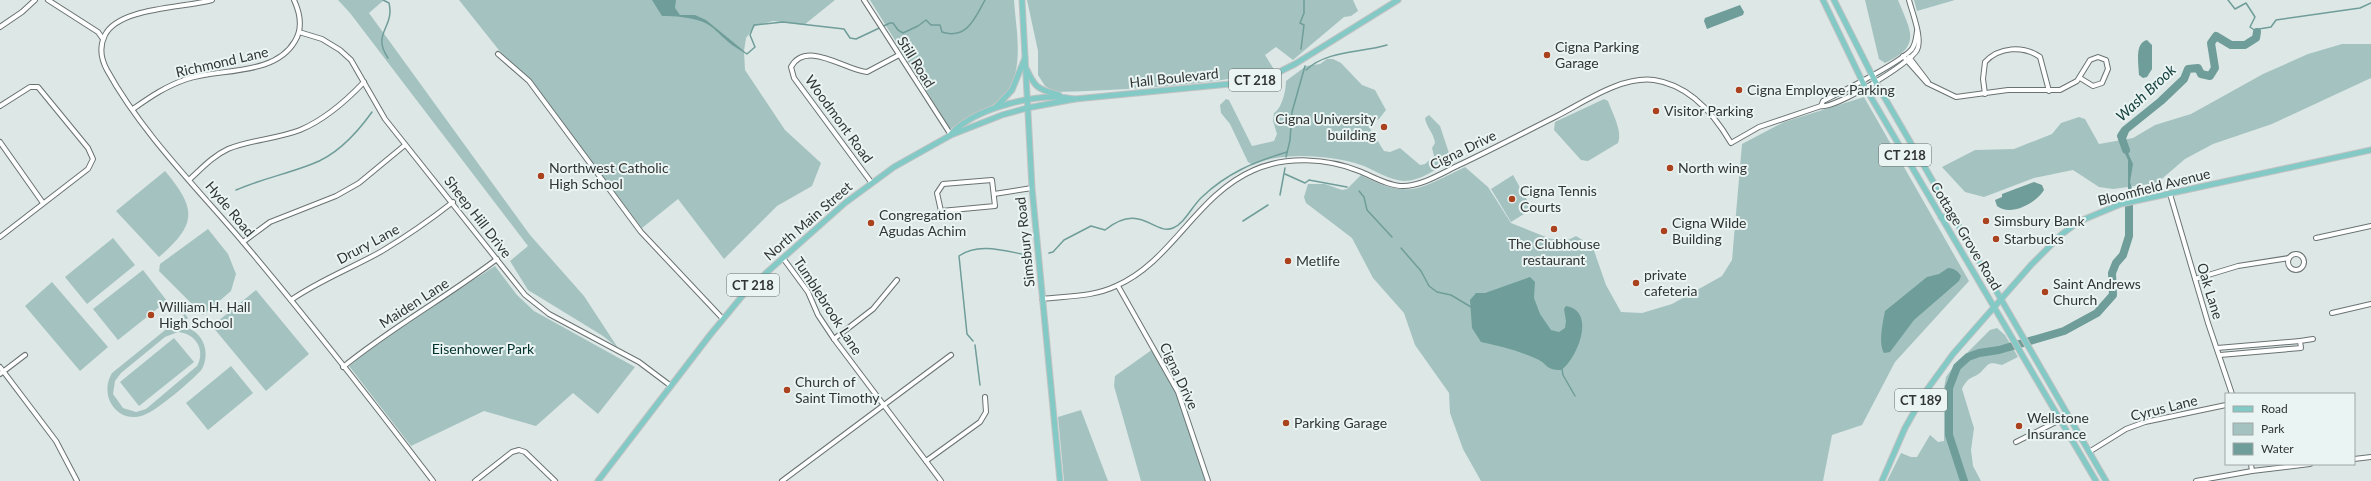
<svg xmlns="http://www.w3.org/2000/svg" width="2371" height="481" viewBox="0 0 2371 481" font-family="Lato,sans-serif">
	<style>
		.green { fill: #a4c3c0; fill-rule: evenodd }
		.water { fill: #6f9d99 }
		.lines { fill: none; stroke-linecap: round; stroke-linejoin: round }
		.stream { stroke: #6f9d99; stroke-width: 1.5 }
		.river { stroke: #6f9d99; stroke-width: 8 }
		.minor-casing { stroke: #6a7372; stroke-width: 6 }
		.major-casing { stroke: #c1c2c2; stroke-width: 7 }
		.minor { stroke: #fff; stroke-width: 4 }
		.major { stroke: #83cac6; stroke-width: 5 }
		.poi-dot { fill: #a9421d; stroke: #eaf4f3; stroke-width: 1.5 }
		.labels { text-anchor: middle; stroke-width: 4; stroke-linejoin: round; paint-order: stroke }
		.shield { fill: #eaf4f3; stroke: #686e6d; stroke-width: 1 }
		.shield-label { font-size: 13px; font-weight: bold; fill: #313534 }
		.poi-label { font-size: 14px; fill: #313534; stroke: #eaf4f3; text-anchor: start }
		.street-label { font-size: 14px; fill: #313534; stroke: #eaf4f3 }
		.park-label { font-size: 14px; fill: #01312e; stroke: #eaf4f3 }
		.water-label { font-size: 15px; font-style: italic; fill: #17423f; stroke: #eaf4f3 }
	</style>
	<rect width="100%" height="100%" fill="#dde7e6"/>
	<g class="green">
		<path d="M338 0H384L369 13 530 235 584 296 618 348 603 336 528 290 510 261 528 246 350 13Z"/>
		<path d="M459 0H835L804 25 773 21 755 26 746 38 744 51 745 70 785 130 821 163 812 186 777 206 724 259 678 199 642 228 528 78 506 59Z"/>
		<path d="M870 0H1014C1016 31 1027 78 999 100 985 112 966 120 950 129Z"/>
		<path d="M1027 0H1353L1358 11 1351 16 1344 17 1293 60 1276 47 1265 55 1275 71 1270 72C1199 86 1127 90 1055 92L1045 86 1038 75V51Z"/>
		<path d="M1865 0H1898C1911 32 1922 46 1885 63L1879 59Z"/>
		<path d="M1914 0H1955L1917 11Z"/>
		<path d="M2342 44H2371V78L2272 124 2213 144 2185 159 2157 183 2113 189 2099 187 2073 170 2034 178 1984 197 1965 192 1942 167 1975 150 2014 149 2052 134 2061 123 2079 117 2085 119 2099 144 2133 138 2155 125 2191 114 2263 74 2308 54Z"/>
		<path d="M1327 59H1333L1341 63 1362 85 1375 90 1386 110 1379 119 1371 122 1369 127 1384 151 1390 152 1400 148 1420 165 1425 164 1434 156 1432 148 1435 143C1434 133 1426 127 1425 118L1429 115 1440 126 1451 159C1438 168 1421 181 1404 181 1388 180 1375 170 1361 165 1332 155 1280 151 1253 165L1248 162 1230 124 1221 113 1220 105 1226 99 1229 100 1252 146 1274 141 1277 134 1273 121 1274 113C1282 108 1286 90 1286 81L1306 66 1320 64Z"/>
		<path d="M1864 97 1969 281 1895 362 1862 425 1832 435 1823 481H1481L1463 449 1450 413 1449 393 1415 345 1404 313 1373 278 1352 238 1306 203 1304 197 1308 184H1325L1342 190 1347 189 1361 175C1409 200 1419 189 1465 167L1488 187 1511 223 1551 239 1568 240 1576 236 1584 241 1591 242 1606 285 1621 312 1642 313 1672 304 1722 276 1732 260 1742 144 1784 122Z"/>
		<path d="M1604 99 1608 101C1612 112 1623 132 1618 143L1588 161 1581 160 1554 130 1555 122Z"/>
		<path d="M165 171C197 209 197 224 159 257L116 211Z"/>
		<path d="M1513 175 1532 209 1511 222 1491 189Z"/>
		<path d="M208 229 228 254 236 274 231 291 203 315 159 271 160 264Z"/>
		<path d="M113 238 135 265 87 304 65 277Z"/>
		<path d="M495 266 517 295 534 311 635 367 598 414 573 393 536 426 484 411 411 446 349 366 380 341Z"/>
		<path d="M143 270 167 301 118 340 93 309Z"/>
		<path d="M52 282 108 347 80 371 25 306Z"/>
		<path d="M256 290 309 354 266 391 212 326Z"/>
		<path d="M185 314 188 318 178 326C201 327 212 350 202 369 194 379 155 412 144 415 118 425 98 396 112 373ZM178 332C196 333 206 351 197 366L146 409 136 412 123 408 113 394 115 381 121 373 165 337Z"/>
		<path d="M1997 328 2005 335 2018 357 2002 365C1989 362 1990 362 1981 372 1973 379 1969 375 1962 389L1974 428 1971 450 1973 466 1981 481H1887L1901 453 1911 457H1917L1930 435 1938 442 1944 441V388L1946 377 1954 366 1990 330Z"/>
		<path d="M174 338 194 362 139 406 120 382Z"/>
		<path d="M1153 349 1178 398 1205 481H1141L1114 386 1115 376Z"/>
		<path d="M231 366 253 393 208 430 186 403Z"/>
		<path d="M1081 410 1108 481H1064L1058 417Z"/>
	</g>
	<g class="water">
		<path d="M652 0H676L675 8 680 15H695L706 20 744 51C727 46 718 28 703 22 690 17 675 16 662 16Z"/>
		<path d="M1740 5 1744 12 1743 15 1707 29 1704 21 1705 18Z"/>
		<path d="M2147 40 2152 45V69L2147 77 2143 78 2139 75C2139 64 2134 43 2147 40Z"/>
		<path d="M2132 122 2135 125 2130 129 2124 144 2133 164 2130 182 2135 199 2128 200V160L2121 145 2124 131Z"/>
		<path d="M2034 182 2042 185 2044 190C2036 203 2011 217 1997 206L1995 200 2002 197V194Z"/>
		<path d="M1948 268C1954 268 1958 271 1961 276L1959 281 1914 320 1890 352 1884 353C1878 343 1883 322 1885 311L1927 277 1939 274Z"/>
		<path d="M1530 277 1535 282 1534 298 1540 314 1551 330 1559 332 1565 328 1566 321 1564 309 1566 306C1597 311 1577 359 1561 370 1545 370 1548 364 1537 359 1520 351 1499 346 1481 342L1472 328 1470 300 1476 293H1485Z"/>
	</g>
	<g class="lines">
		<g class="stream">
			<path d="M383 0 389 3C395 28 371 33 388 58"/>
			<path d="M2228 0 2235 9 2246 3 2255 17 2250 27 2257 32 2259 29 2271 27 2276 20 2360 8 2371 3"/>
			<path d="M738 48 747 54 755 47 750 35 754 25 783 22 844 29 850 38 856 39 890 23H893L898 30 903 33 918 26 926 20 931 25H940L942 32C967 40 975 18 985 0"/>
			<path d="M1301 49 1304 25 1300 23 1304 13V0"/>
			<path d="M1306 70C1327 50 1361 53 1387 45"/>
			<path d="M1286 157 1290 140 1292 112 1305 66"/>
			<path d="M1285 174 1305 183 1309 180 1347 187"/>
			<path d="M236 190C261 179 287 174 312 164 337 155 357 133 372 112"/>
			<path d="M1359 191 1364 197 1367 210 1392 237"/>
			<path d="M1280 195 1285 168"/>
			<path d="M1243 221 1268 205"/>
			<path d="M1401 248 1421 271 1429 286 1437 292 1451 295 1471 307"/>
			<path d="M1049 253 1053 252 1064 240 1091 226 1105 230C1141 201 1154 236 1173 228 1185 223 1192 206 1202 197 1227 173 1254 162 1287 152"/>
			<path d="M973 341 967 334 959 256C978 242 1005 251 1027 255"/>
			<path d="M975 345 980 385"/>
			<path d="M1562 369 1563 375 1575 396"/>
		</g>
		<g class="river">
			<path d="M2126 150 2121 136 2125 130 2161 101 2184 79 2188 69 2198 68 2201 74 2210 76 2215 68 2211 43 2216 36 2231 45H2245L2256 38 2257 32"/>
			<path d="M1964 481 1949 435V388L1957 367 1968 357 1979 353 1999 350 2064 331 2097 313 2113 295 2112 273 2116 263 2123 255 2129 236V195"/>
		</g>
		<defs>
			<g id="minor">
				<path d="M48 0 98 32 103 39"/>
				<path d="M212 0C185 8 119 7 105 35 99 47 101 59 107 70 141 132 197 188 242 241 308 319 371 400 433 481"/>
				<path d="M864 0 951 135"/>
				<path d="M0 27 22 12 35 0"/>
				<path d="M299 32 322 39 340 50 351 60 385 119 525 295 549 314 639 362 671 386"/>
				<path d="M498 54 529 81 641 232 723 319"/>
				<path d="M1903 56 1927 83 1956 97 2008 90H2060L2077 81 2090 60 2098 57 2106 60 2108 69 2102 83 2093 86 2080 78"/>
				<path d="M1909 57 1928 82"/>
				<path d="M1985 94 1983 79 1985 62C1999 47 2023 45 2040 57L2049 91"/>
				<path d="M0 106 30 87H38L88 148 93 159 88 169 0 237"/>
				<path d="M1821 106 1823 101C1843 91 1899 64 1912 49 1916 43 1916 37 1917 31"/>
				<path d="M133 109C150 97 166 86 187 79 221 68 275 76 295 41 303 28 300 13 294 0"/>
				<path d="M0 142 43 203"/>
				<path d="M190 179C202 168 213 156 228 149 249 140 277 139 300 130 324 120 346 101 364 82"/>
				<path d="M992 180 995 206 941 211 937 193 943 184Z"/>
				<path d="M871 182 794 78 791 67C806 39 847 71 867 72L899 55"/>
				<path d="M994 194 1032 188"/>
				<path d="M2170 194 2208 323 2232 394"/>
				<path d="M2316 238 2371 226"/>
				<path d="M243 242 270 222 336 196 359 183 405 145"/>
				<circle cx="2296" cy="262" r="8"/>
				<path d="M783 258 808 292 818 315 834 339 941 481"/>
				<path d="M2195 279 2238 266 2289 258"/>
				<path d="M1118 286 1178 392 1208 481"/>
				<path d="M1042 299C1067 296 1093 297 1116 286 1172 262 1196 195 1254 170 1286 156 1327 158 1359 171 1372 176 1388 186 1403 186 1422 186 1442 173 1459 165 1491 150 1523 133 1555 117 1583 103 1620 76 1654 80 1690 85 1714 114 1731 143L1759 127 1821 106C1834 109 1910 64 1917 50 1923 39 1912 12 1909 0"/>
				<path d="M291 300C320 280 352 268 382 251 407 236 430 220 453 202"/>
				<path d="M2332 313 2371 304"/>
				<path d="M834 339 873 309 897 280"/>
				<path d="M2300 341 2313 339"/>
				<path d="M2217 348 2300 341 2301 348 2220 355"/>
				<path d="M0 367 56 441 77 481"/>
				<path d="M343 367C392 327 447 297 497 259"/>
				<path d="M0 374 25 355"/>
				<path d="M2016 442 2060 420"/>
				<path d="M2089 452 2126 429 2145 422 2226 405"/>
				<path d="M2354 459 2371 457"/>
				<path d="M926 461 980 422 986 412 985 397"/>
				<path d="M2251 464 2252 471"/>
				<path d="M475 481 512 452 519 450 525 452 555 481"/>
				<path d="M782 481 951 355"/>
				<path d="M2196 481 2252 471 2310 464"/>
			</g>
			<g id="major">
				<path d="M1022 0 1032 188 1060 481"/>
				<path d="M1823 0 1865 87 2096 481"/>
				<path d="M1834 0 1875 81 2106 481"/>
				<path d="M1027 70C1036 90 1040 89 1059 95"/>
				<path d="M996 107 1012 90 1025 58"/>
				<path d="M951 134C976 107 1039 92 1074 99"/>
				<path d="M1941 217 1953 216"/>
				<path d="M598 481 710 335 748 289 845 203 894 167 951 135 1002 115 1027 108 1075 99 1240 83 1271 76 1295 64 1398 0"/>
				<path d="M1882 481 1905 428 1926 391 1953 354 2031 265 2062 234 2080 221 2121 204 2371 150"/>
			</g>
		</defs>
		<use href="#minor" class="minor-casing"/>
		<use href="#major" class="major-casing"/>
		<use href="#minor" class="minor"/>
		<use href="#major" class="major"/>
	</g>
	<g class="poi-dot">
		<circle cx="1547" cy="55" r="4"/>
		<circle cx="1739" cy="90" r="4"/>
		<circle cx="1656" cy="111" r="4"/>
		<circle cx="1384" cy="127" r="4"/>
		<circle cx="1670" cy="168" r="4"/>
		<circle cx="541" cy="176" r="4"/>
		<circle cx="1512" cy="199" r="4"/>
		<circle cx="1986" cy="221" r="4"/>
		<circle cx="871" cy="223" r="4"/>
		<circle cx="1554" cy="229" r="4"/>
		<circle cx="1664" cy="231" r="4"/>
		<circle cx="1996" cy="239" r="4"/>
		<circle cx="1288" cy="261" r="4"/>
		<circle cx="1636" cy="283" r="4"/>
		<circle cx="2045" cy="292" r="4"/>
		<circle cx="151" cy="315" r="4"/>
		<circle cx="787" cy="390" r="4"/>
		<circle cx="1286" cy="423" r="4"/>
		<circle cx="2019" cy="426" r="4"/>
	</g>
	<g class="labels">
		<g class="shield">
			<rect x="1229" y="69" width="52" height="22" rx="3"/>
			<rect x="1879" y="144" width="52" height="22" rx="3"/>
			<rect x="727" y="274" width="52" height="22" rx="3"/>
			<rect x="1895" y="389" width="52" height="22" rx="3"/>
		</g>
		<g class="shield-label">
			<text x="1255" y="85">CT 218</text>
			<text x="1905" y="160">CT 218</text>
			<text x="753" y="290">CT 218</text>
			<text x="1921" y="405">CT 189</text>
		</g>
		<g class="poi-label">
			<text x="1555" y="52">Cigna Parking<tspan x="1555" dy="16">Garage</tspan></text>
			<text x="1747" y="95">Cigna Employee Parking</text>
			<text x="1664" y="116">Visitor Parking</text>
			<text x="1376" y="124" text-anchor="end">Cigna University<tspan x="1376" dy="16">building</tspan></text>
			<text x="549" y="173">Northwest Catholic<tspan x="549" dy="16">High School</tspan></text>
			<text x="1678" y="173">North wing</text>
			<text x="1520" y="196">Cigna Tennis<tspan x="1520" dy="16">Courts</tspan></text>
			<text x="879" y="220">Congregation<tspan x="879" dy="16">Agudas Achim</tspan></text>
			<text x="1994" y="226">Simsbury Bank</text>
			<text x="1672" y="228">Cigna Wilde<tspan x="1672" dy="16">Building</tspan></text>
			<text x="2004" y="244">Starbucks</text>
			<text x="1554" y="249" text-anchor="middle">The Clubhouse<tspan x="1554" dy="16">restaurant</tspan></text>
			<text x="1296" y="266">Metlife</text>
			<text x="1644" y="280">private<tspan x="1644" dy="16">cafeteria</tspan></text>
			<text x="2053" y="289">Saint Andrews<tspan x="2053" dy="16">Church</tspan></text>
			<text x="159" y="312">William H. Hall<tspan x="159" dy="16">High School</tspan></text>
			<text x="795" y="387">Church of<tspan x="795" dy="16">Saint Timothy</tspan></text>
			<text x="2027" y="423">Wellstone<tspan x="2027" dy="16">Insurance</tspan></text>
			<text x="1294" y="428">Parking Garage</text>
		</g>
		<g class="street-label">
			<text transform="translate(222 62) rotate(-13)" y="5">Richmond Lane</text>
			<text transform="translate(916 62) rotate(58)" y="5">Still Road</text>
			<text transform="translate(1174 78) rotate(-6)" y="5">Hall Boulevard</text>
			<text transform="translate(839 119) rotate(54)" y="5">Woodmont Road</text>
			<text transform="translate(1463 150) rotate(-26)" y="5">Cigna Drive</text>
			<text transform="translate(2154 187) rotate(-14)" y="5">Bloomfield Avenue</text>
			<text transform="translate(230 209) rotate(50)" y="5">Hyde Road</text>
			<text transform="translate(478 217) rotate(52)" y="5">Sheep Hill Drive</text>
			<text transform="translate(808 221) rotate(-41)" y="5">North Main Street</text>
			<text transform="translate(1966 236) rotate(59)" y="5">Cottage Grove Road</text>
			<text transform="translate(1025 242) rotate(-96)" y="5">Simsbury Road</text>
			<text transform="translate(368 244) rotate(-28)" y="5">Drury Lane</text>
			<text transform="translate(2210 291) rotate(73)" y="5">Oak Lane</text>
			<text transform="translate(414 303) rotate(-33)" y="5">Maiden Lane</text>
			<text transform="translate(828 306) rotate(57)" y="5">Tumblebrook Lane</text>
			<text transform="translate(1179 376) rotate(65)" y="5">Cigna Drive</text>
			<text transform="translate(2164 408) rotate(-14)" y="5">Cyrus Lane</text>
		</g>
		<g class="park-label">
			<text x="483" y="354">Eisenhower Park</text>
		</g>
		<g class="water-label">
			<text transform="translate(2146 93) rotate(-43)" y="5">Wash Brook</text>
		</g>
	</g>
	<rect x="2225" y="393" width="130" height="72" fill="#eaf4f3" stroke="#a0a8a7"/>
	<rect x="2233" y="406" width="20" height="6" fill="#83cac6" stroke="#a0a8a7"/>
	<text x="2261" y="413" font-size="12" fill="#313534">Road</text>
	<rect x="2233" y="423" width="20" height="12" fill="#a4c3c0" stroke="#a0a8a7"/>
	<text x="2261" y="433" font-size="12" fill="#313534">Park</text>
	<rect x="2233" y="443" width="20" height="12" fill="#6f9d99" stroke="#a0a8a7"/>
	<text x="2261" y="453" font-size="12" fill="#313534">Water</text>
</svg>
